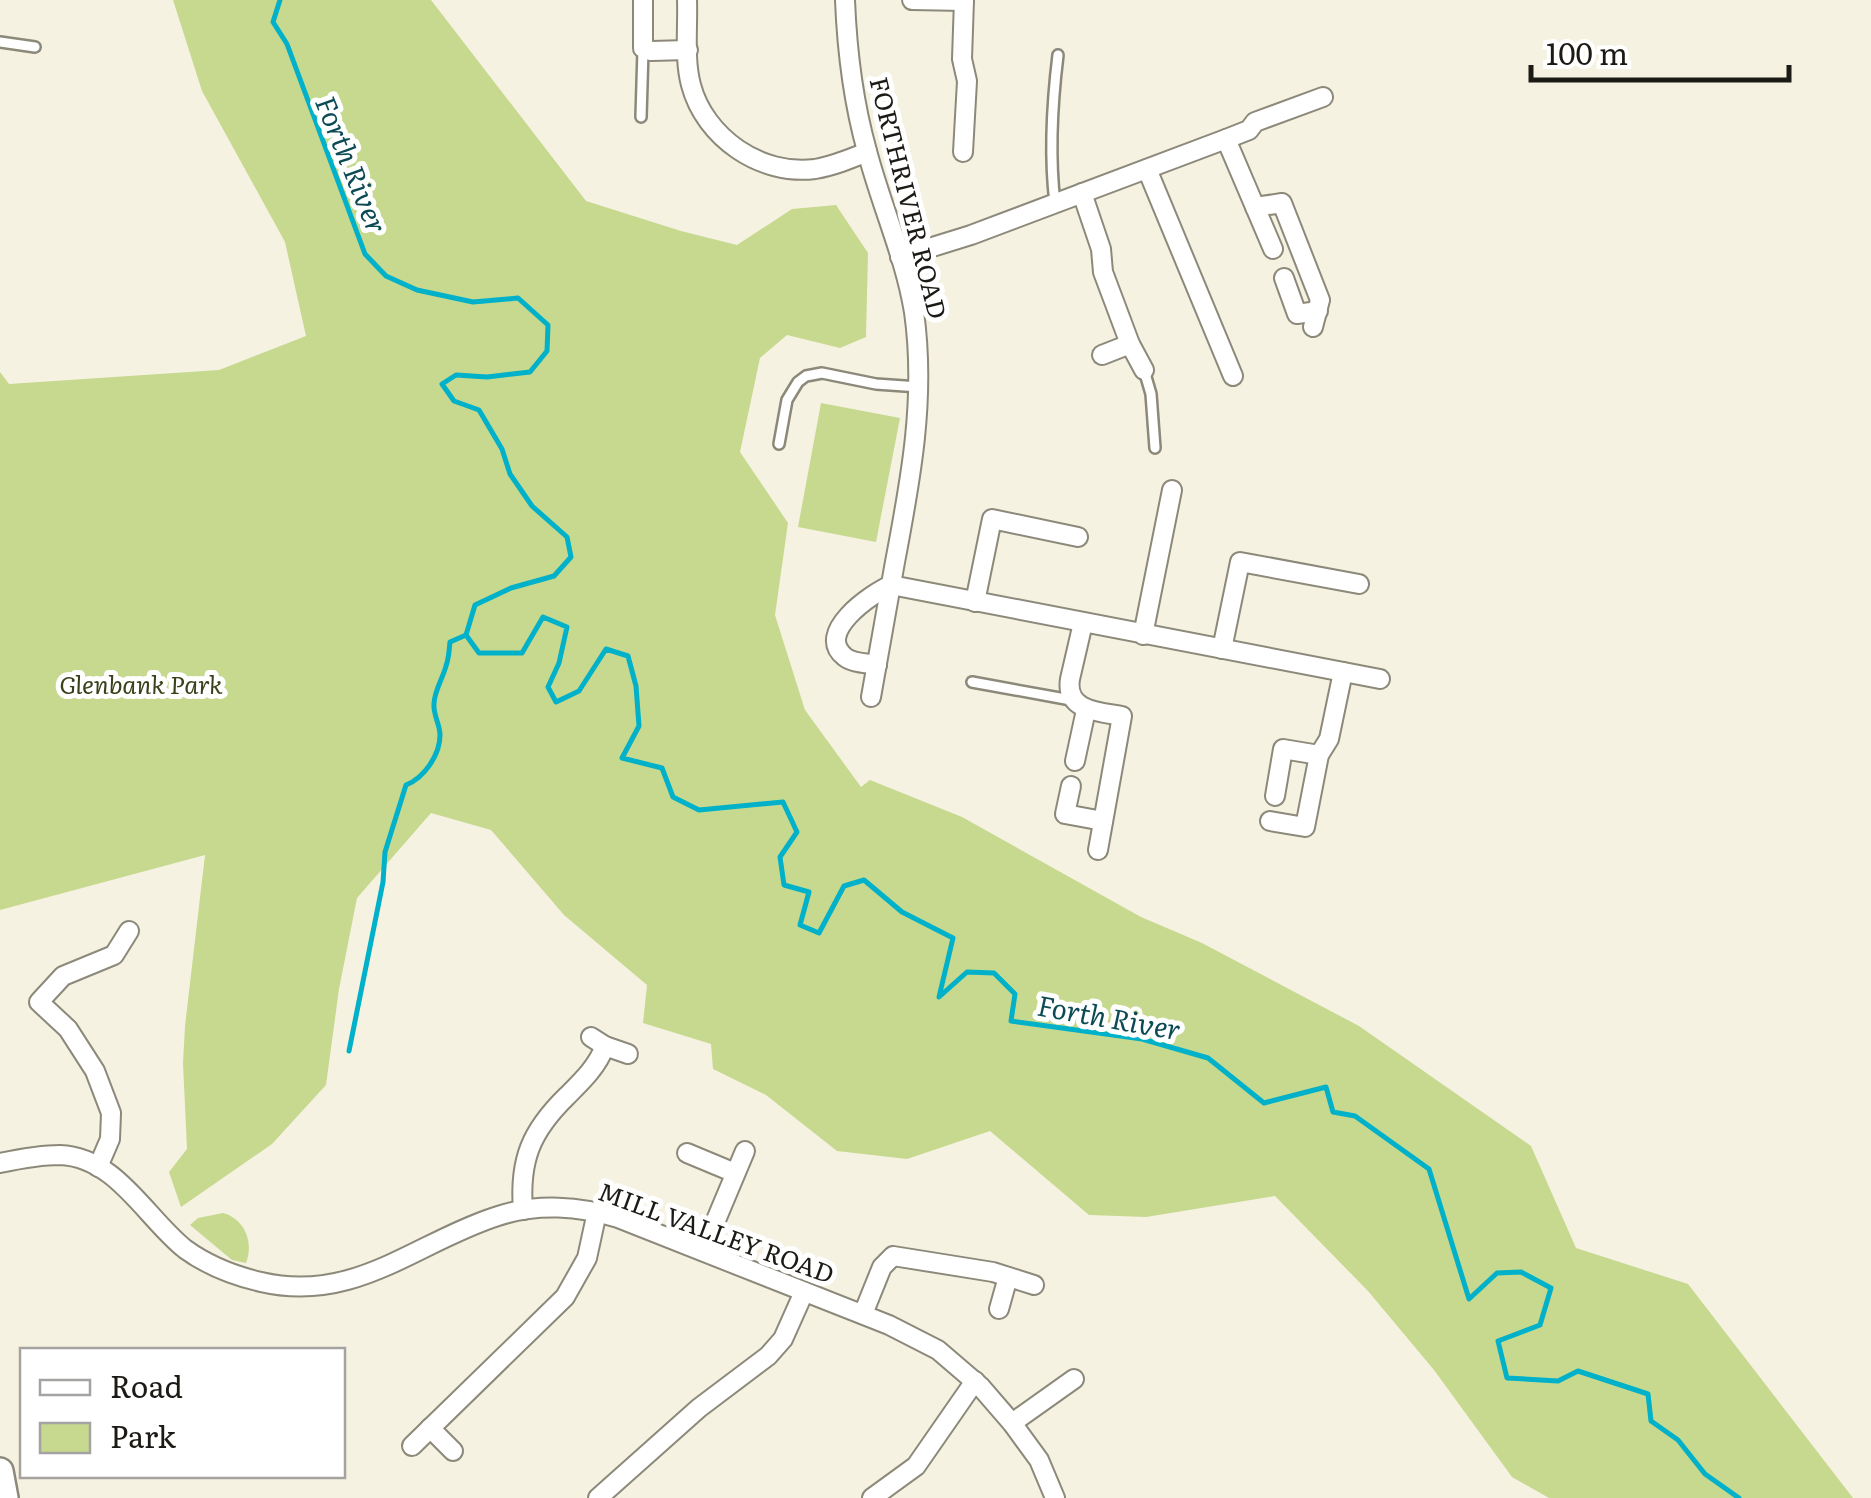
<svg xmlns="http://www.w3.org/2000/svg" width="1871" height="1498" viewBox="0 0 1871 1498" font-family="Literata,serif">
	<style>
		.green { fill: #c6d98f }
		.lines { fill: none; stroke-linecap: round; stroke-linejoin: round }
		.stream { stroke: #00b1c9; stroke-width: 5 }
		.lane-casing { stroke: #8d897a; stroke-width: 14 }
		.street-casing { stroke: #8d897a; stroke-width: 22 }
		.secondary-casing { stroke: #8d897a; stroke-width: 30 }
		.lane { stroke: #fff; stroke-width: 9 }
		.street { stroke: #fff; stroke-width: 18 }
		.secondary { stroke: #fff; stroke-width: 25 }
		.labels { text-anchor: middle; stroke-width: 10; stroke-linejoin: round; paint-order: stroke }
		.street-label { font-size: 25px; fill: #1c1a15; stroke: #fff }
		.park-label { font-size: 25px; font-style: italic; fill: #39421b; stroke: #fff }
		.water-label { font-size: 28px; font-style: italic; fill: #0c4a54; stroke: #fff }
	</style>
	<rect width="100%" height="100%" fill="#f6f2e1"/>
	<g class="green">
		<path d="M173 0H431L586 201 681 231 737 245 792 209 836 205 868 253 866 337 840 348 787 335 760 358 740 452 788 523 775 615 805 710 861 787 870 780 962 817 1141 917 1202 943 1359 1026 1531 1146 1576 1248 1688 1284 1853 1498H1549L1512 1477 1434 1370 1368 1291 1275 1196 1146 1217 1089 1215 990 1131 907 1159 837 1151 766 1095 713 1069 711 1044 643 1023 647 985 564 915 491 830 431 813 357 898 339 989 326 1085 272 1144 181 1207 169 1172 187 1149 183 1063 185 1026 205 855 0 910V372L9 384 219 370 306 336 285 242 202 91Z"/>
		<path d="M821 403 900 418 876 542 798 527Z"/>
		<path d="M223 1213C245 1219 254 1243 246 1263L232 1260 190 1225 198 1218Z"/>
	</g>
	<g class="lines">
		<g class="stream">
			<path d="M280 0 273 22 287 44 365 254 386 276 417 290 473 302 518 298 548 325 547 351 530 372 487 377 456 375 442 384 454 401 479 410 502 449 510 474 532 506 567 537 571 557 554 576 511 588 475 605 466 635"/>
			<path d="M466 635 479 653H522L543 617 567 627 559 663 548 687 556 702 579 691 606 649 628 656 636 686 639 726 622 758 662 768 673 797 699 810 783 802 797 832 780 857 784 885 809 892 800 925 819 933 844 886 864 880 902 912 953 938 939 997 967 972 994 973 1015 994 1011 1021 1142 1039 1208 1058 1264 1103 1326 1087 1333 1112 1355 1116 1429 1169 1469 1299 1497 1273 1521 1272 1551 1288 1540 1325 1498 1341 1507 1378 1558 1381 1578 1371 1648 1394 1651 1421 1678 1440 1705 1474 1739 1498"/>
			<path d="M349 1051 383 882 385 852 406 785C424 778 440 755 440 735 440 724 433 715 434 704 434 691 443 678 446 666 449 658 449 650 450 642L466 635"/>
		</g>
		<defs>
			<g id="lane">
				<path d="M0 42 35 47"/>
				<path d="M641 117 643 50"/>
				<path d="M1055 203C1049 154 1052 104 1058 55"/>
				<path d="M1144 370 1151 394 1155 448"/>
				<path d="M779 444 787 400 798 382 806 376 822 373 876 384 919 387"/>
				<path d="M972 682 1071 700"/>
			</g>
			<g id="street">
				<path d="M643 0V48L651 51 688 50"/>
				<path d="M687 0C688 27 684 59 691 85 705 138 761 176 815 169 833 166 850 159 867 152"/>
				<path d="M845 0C847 51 853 101 867 151 881 205 905 257 914 312 926 397 911 478 895 562 887 607 879 652 871 697"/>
				<path d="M912 0 964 1"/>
				<path d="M1226 139 1273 249"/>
				<path d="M963 152 967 81 962 59 964 0"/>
				<path d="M1147 169 1233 376"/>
				<path d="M1082 193 1101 249 1103 272 1130 344 1144 370"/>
				<path d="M1255 207 1282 203 1320 300 1313 327"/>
				<path d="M900 257 971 235 1226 139 1249 130 1255 122 1323 97"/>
				<path d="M1284 278 1297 314 1318 311"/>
				<path d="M1102 355 1130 344"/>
				<path d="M975 602 992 519 1078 537"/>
				<path d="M1083 623 1070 679C1065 711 1099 712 1122 716L1098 850"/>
				<path d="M1143 635 1172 490"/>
				<path d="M1222 649 1240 562 1359 584"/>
				<path d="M877 665C867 663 852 663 845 657 814 633 871 594 891 585L1380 679"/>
				<path d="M1075 761 1086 710"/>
				<path d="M1071 786 1065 814 1103 821"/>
				<path d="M1275 796 1283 749 1319 755"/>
				<path d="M1270 821 1305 827 1319 755 1329 739 1343 672"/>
				<path d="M591 1037 605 1046 628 1054"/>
				<path d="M687 1153 735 1173"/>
				<path d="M0 1163C19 1159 41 1155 60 1155 116 1157 146 1218 185 1249 207 1265 235 1276 261 1282 355 1304 416 1242 498 1216 537 1203 580 1206 618 1218L889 1325 938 1350 980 1386 1012 1423 1039 1460 1055 1498"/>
				<path d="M98 1167 110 1139 111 1113 95 1071 68 1029 39 1002 63 976 114 955 129 931"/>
				<path d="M523 1210C519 1160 531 1131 567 1096 582 1081 597 1067 605 1046"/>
				<path d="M703 1251 745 1151"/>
				<path d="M999 1309 1008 1277"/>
				<path d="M863 1314 882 1267 893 1256 993 1272 1034 1285"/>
				<path d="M1012 1423 1074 1379"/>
				<path d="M430 1428 453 1451"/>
				<path d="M412 1446 565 1297 587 1258 597 1212"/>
				<path d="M598 1498 699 1408 768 1356 783 1339 804 1292"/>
				<path d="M872 1498 916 1466 975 1381"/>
			</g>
			<path id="secondary" d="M0 1471 5 1498"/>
		</defs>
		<use href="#lane" class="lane-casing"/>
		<use href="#street" class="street-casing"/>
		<use href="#secondary" class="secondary-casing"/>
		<use href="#lane" class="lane"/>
		<use href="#street" class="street"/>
		<use href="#secondary" class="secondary"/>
	</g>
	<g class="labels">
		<g class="street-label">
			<text transform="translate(908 198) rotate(76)" y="9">FORTHRIVER ROAD</text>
			<text transform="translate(716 1233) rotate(20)" y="9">MILL VALLEY ROAD</text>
		</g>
		<g class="park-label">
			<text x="141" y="694">Glenbank Park</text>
		</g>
		<g class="water-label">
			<text transform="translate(351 165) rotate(68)" y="10">Forth River</text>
			<text transform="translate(1109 1018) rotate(10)" y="10">Forth River</text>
		</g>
	</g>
	<rect x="20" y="1348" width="325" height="130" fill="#ffffff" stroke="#a4a3a1" stroke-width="2.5"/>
	<rect x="40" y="1380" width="50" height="15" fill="#ffffff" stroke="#a4a3a1" stroke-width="2.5"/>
	<text x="110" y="1398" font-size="30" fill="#1c1a15">Road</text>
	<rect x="40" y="1423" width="50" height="30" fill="#c6d98f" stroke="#a4a3a1" stroke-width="2.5"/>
	<text x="110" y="1448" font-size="30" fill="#1c1a15">Park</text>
	<path d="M1531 65v15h258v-15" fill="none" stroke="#1c1a15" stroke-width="5"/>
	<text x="1546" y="65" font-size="30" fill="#1c1a15" stroke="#ffffff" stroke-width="8" paint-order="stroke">100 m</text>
</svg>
